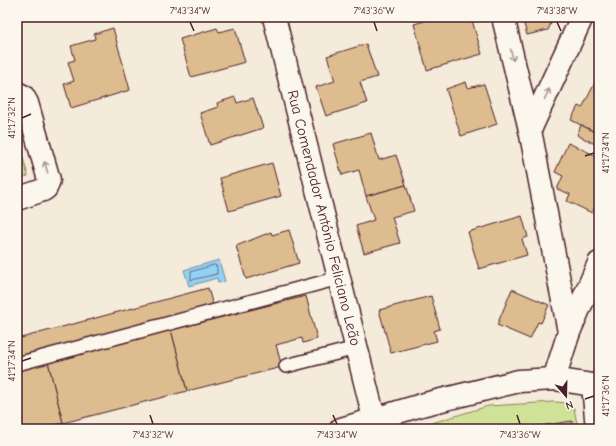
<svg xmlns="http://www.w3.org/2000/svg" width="616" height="446" viewBox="0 0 616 446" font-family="'Comic Neue',sans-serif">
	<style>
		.green { fill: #cfe297; stroke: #8c8061 }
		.water { fill: #92d2f4; stroke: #758aa4 }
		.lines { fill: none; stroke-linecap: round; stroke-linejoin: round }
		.shore { stroke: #67677b; stroke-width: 1 }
		.building { fill: #ddbd90; stroke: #4a1f2b }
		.lane-casing { stroke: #4a1f2b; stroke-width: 16 }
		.street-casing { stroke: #4a1f2b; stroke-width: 25 }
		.secondary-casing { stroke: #4a1f2b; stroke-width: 25 }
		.lane { stroke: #fbf7ec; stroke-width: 13 }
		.street { stroke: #fbf7ec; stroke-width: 22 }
		.secondary { stroke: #fbf7ec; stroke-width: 22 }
		.oneway { stroke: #ab9695 }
		.ticks { fill: none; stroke: #4a1f2b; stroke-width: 1.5 }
		.labels { text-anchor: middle; stroke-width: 3; stroke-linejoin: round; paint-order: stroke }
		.street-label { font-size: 15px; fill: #4a1f2b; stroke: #fbf7ec }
		.neatline { fill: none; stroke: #4a1f2b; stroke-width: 1.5 }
		.ticks-label { font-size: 10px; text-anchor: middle; fill: #4a1f2b }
	</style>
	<rect width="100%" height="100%" fill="#f5ebda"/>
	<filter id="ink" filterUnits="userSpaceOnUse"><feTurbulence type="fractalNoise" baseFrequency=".025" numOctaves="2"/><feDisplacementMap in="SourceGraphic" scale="8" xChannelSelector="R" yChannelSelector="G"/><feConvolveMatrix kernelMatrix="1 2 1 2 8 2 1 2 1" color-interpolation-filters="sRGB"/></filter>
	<g filter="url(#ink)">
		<g class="green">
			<path d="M17 135 28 176 17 179Z"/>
			<path d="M554 402 568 403 574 408 578 429H412L488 406Z"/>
		</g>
		<path class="water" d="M219 260 225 281 218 283 217 278 189 286 184 270Z"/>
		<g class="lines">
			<path class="shore" d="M215 265 217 267V274L191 280V272Z"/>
		</g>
		<g class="building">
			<path d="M438 17H443L444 22 460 17H471L482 54 427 70 414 24Z"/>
			<path d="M522 17H554L548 30 527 35Z"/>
			<path d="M113 28 130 90 71 108 64 84 74 81 68 62 75 60 71 46 95 39 94 34Z"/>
			<path d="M217 28 219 32 235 28 245 62 191 77 180 39Z"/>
			<path d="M366 44 377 77 360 82 367 103 326 116 316 87 335 81 327 56Z"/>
			<path d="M596 81 599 83V134L571 120 578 106 582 108Z"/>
			<path d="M466 82 468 88 484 84 497 124 461 136 446 89Z"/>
			<path d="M235 97 237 103 253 98 263 128 210 145 200 113 218 107 217 103Z"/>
			<path d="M581 125 599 134V146L577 135Z"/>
			<path d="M371 133 379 160 396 155 406 185 366 196 359 170 342 175 333 144Z"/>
			<path d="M568 143 599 157V198L592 213 567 201 570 194 557 189 563 176 555 172Z"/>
			<path d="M272 163 281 196 229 211 220 178Z"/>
			<path d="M406 185 414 211 392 217 400 243 364 253 356 226 374 220 366 196Z"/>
			<path d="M522 216 528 237 522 239 527 255 479 269 468 232Z"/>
			<path d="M289 230 299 263 246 279 236 246 271 232 272 235Z"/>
			<path d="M208 288 213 306 17 358V339Z"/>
			<path d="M512 289 549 305 541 323 538 322 530 339 497 325Z"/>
			<path d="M306 296 317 339 303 343 302 338 276 345 282 367 187 391 171 330Z"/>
			<path d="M431 296 440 329 434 331 437 341 391 353 379 310Z"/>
			<path d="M171 330 187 391 63 423 48 362Z"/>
			<path d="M48 362 63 423 39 429H17V370Z"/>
			<path d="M572 421 573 429H540V426Z"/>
			<path d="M540 426V429H518Z"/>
		</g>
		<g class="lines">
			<defs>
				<g id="lane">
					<path d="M17 364 339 278"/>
					<path d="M286 366 356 348"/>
				</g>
				<g id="street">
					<path id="s1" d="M274 17 374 418"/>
					<path d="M503 17 530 130 569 332"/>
					<path d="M17 93 23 96 27 103 49 180 46 188 43 190 17 199"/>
					<path d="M530 130 582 17"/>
					<path d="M554 379 569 332 599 263"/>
					<path d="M593 385 597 429"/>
				</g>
				<path id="secondary" d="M341 429 425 404 519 381 554 379 599 386"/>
			</defs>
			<use href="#lane" class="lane-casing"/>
			<use href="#street" class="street-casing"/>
			<use href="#secondary" class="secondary-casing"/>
			<use href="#lane" class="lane"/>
			<use href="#street" class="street"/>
			<use href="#secondary" class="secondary"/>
		</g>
		<defs><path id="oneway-shaft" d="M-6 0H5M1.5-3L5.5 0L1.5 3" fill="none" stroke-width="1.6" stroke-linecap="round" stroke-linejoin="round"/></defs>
		<g class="oneway">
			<use href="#oneway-shaft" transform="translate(512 55) rotate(76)"/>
			<use href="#oneway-shaft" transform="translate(547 94) rotate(-65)"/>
			<use href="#oneway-shaft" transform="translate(46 167) rotate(-106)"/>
		</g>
	</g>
	<path class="ticks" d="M190 22 194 31M374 22 377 31M557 22 561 31M22 118 31 114M585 156 594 153M22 361 31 358M585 399 594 396M150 415 153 424M333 415 337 424M517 415 520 424"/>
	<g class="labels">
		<g class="street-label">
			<text dy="5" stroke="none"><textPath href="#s1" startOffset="207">Rua Comendador António Feliciano Leão</textPath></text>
		</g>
	</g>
	<rect width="616" height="446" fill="none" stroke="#fbf7ec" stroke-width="44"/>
	<g transform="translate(566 396) rotate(160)" stroke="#fbf7ec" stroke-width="3" paint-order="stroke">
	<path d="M0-3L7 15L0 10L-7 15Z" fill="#4a1f2b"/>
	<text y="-6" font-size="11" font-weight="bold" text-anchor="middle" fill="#4a1f2b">N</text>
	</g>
	<rect x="22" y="22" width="572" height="402" class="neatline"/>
	<g class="ticks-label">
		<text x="190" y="14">7°43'34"W</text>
		<text x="374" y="14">7°43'36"W</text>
		<text x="557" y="14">7°43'38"W</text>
		<text transform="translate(11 118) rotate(-90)" y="4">41°17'32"N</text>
		<text transform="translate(605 153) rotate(-90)" y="4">41°17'34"N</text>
		<text transform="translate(11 361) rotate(-90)" y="4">41°17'34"N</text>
		<text transform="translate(605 396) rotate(-90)" y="4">41°17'36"N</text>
		<text x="153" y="438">7°43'32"W</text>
		<text x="337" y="438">7°43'34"W</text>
		<text x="520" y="438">7°43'36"W</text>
	</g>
</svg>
